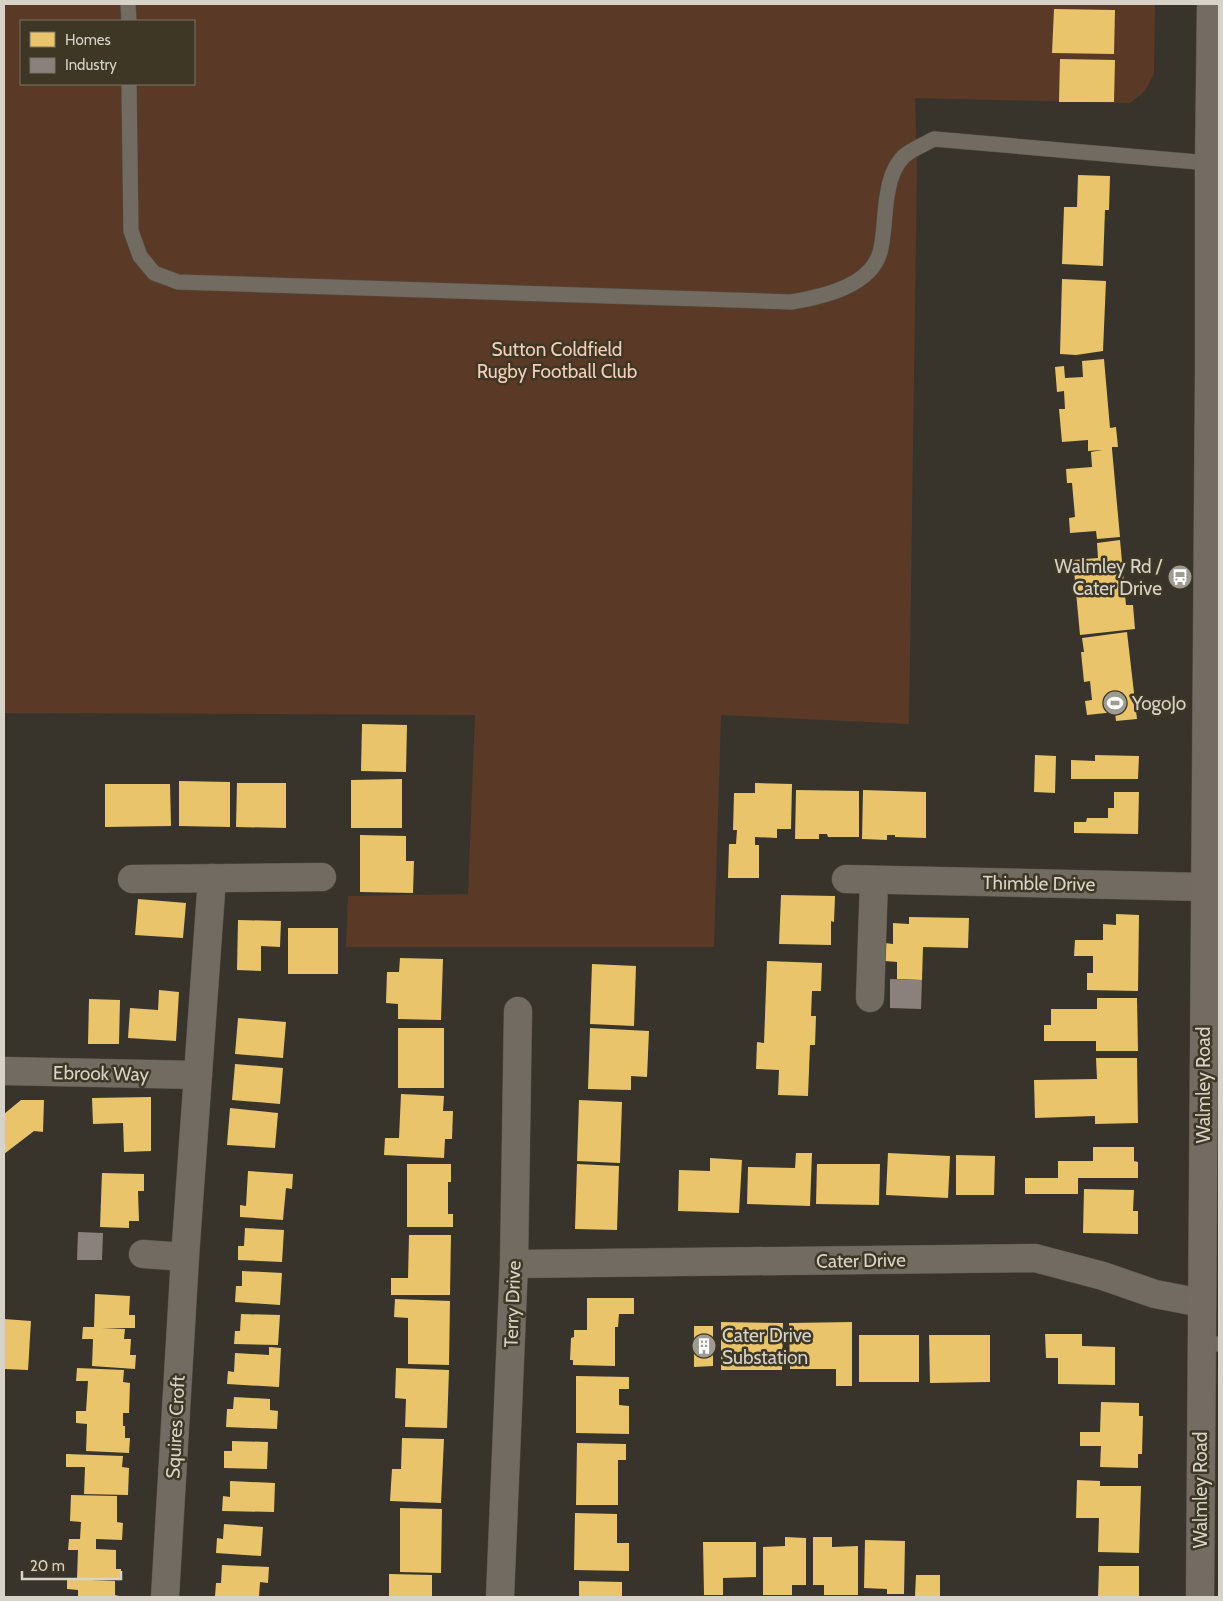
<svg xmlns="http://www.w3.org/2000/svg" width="1223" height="1601" viewBox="0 0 1223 1601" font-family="Cabin,sans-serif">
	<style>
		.green { fill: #5a3a27; fill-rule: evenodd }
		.homes { fill: #e9c46a }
		.industry { fill: #8a817c }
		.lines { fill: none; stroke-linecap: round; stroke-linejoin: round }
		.lane-casing { stroke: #545048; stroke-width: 16 }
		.street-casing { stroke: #545048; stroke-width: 29 }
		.secondary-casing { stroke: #545048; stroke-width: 29 }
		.lane { stroke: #716b62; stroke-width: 15 }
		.street { stroke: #716b62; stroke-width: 28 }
		.secondary { stroke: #746b62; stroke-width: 28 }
		.labels { text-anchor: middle; stroke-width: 5; stroke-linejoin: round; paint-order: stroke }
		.park-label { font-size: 19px; fill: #f4ceb9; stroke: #3e3725 }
		.poi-label { font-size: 19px; fill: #d7d3c8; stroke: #3e3725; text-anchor: start }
		.street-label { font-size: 19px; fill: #d7d3c8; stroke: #3e3725 }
	</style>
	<rect width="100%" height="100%" fill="#38342b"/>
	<path class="green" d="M4 4H1155L1154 74 1145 91 1130 103 915 98 917 169 909 724 721 715 714 947H346L348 896 468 894 475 715 4 713ZM21 21H194V84H21Z"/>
	<g class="homes">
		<path d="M1054 9 1115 10 1114 54 1052 53Z"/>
		<path d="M1060 59 1115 60 1114 102H1059Z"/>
		<path d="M1078 175 1110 176 1109 210H1105L1103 266 1062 264 1064 207H1077Z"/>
		<path d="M1062 279 1106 281 1103 351 1076 355 1060 354Z"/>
		<path d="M1104 359 1110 428 1116 427 1118 447H1112V449L1120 537 1097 539 1096 531 1070 533 1069 518 1075 517 1072 483H1067L1066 469 1092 467 1091 452 1102 450 1088 451V440L1062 442 1059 409H1065L1064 391 1057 392 1055 367 1064 366 1065 378 1083 377 1082 361Z"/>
		<path d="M1120 540 1126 605H1133L1135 629 1080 635 1073 560 1098 558 1097 543Z"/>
		<path d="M1127 632 1137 719 1116 721 1115 712 1087 715 1085 701 1092 700 1090 681 1084 682 1081 652H1084L1082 638Z"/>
		<path d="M362 724 407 725 406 772 361 771Z"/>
		<path d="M1035 755 1056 756 1055 793 1034 792Z"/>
		<path d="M1095 755 1139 756 1138 779H1071V760L1095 761Z"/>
		<path d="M402 779V828H351V780Z"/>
		<path d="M179 781 230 782V827L179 826Z"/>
		<path d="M237 783H286V828L236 827Z"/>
		<path d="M755 783 792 784 791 829H777V838L755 837V845H759V878H728L729 844H736L737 830H733L734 793H755Z"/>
		<path d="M105 784H170L171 826 105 827Z"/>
		<path d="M796 790 859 791V837H828L827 834H819V839H795Z"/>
		<path d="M863 790 926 792V838L895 837V835H887V840L862 839Z"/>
		<path d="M1114 792H1139L1138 834 1074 833V822H1086L1087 818H1108V808H1114Z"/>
		<path d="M360 835 406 836V861H414L413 893 360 892Z"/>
		<path d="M781 895 835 896 834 922 831 921V945L779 944Z"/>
		<path d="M138 899 186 903 183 938 135 935Z"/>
		<path d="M1116 914 1139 915 1138 991 1087 990V973H1093V956H1074L1075 940H1103V924L1116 925Z"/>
		<path d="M909 917 969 918 968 948 923 947 922 980 897 979V962L885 961V943L893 944V923L909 924Z"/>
		<path d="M238 920 281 921 280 947 261 946V971L237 970Z"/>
		<rect x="288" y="928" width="50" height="46"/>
		<path d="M400 958 443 959 441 1020 398 1019V1004L386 1003 387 972H399Z"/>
		<path d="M767 961 822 963 821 991H812L811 1016H816L815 1045H810L808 1096 778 1095 779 1070 756 1069 757 1042 764 1043Z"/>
		<path d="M592 964 636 966 634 1026 590 1024Z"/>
		<path d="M159 990 179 992 176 1041 128 1038 130 1008 158 1010Z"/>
		<path d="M1097 998H1137L1138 1051H1096V1041H1044V1025H1051V1009H1097Z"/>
		<path d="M89 999 120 1000 119 1044H88Z"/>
		<path d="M238 1018 286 1022 283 1058 235 1054Z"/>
		<rect x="398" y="1028" width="46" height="60"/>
		<path d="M590 1028 649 1031 647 1077 631 1076V1090L588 1089Z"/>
		<path d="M1096 1058H1137L1138 1123 1095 1124V1116L1035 1118 1034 1080 1097 1079Z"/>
		<path d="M235 1064 283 1068 280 1104 232 1100Z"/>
		<path d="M401 1094 444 1096 443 1111H453L452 1139H445L444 1158 384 1155 385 1138H399Z"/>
		<path d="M151 1097V1151L124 1152 123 1123 93 1124 92 1098Z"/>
		<path d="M21 1100H44L43 1132 34 1131 4 1154V1114Z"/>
		<path d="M579 1100 622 1102 620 1163 577 1161Z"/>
		<path d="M230 1108 278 1113 275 1148 227 1145Z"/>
		<path d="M1093 1147H1134V1161L1138 1162V1178H1078V1194H1025V1178H1058V1161H1093Z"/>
		<path d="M796 1153H812L810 1206 747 1204 748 1167 795 1168Z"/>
		<path d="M888 1153 950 1156 948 1198 886 1195Z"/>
		<path d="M956 1155 995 1156 994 1195H956Z"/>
		<path d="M710 1158 742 1160 739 1213 678 1211 679 1170 710 1171Z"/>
		<path d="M407 1164H451V1182H448V1214H453V1227H407Z"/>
		<path d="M577 1164 619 1166 617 1230 575 1229Z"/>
		<path d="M817 1164H880L879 1205 816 1204Z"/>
		<path d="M248 1171 293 1174 292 1189 286 1188 283 1220 240 1217V1205L246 1206Z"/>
		<path d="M102 1173 144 1174V1191H138L139 1221H129V1228L100 1227Z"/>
		<path d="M1084 1189 1134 1190 1133 1211H1138V1234L1083 1233Z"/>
		<path d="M245 1228 284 1230 282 1262 238 1260V1246H244Z"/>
		<path d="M409 1235H451L450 1295H391V1278H408Z"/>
		<path d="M242 1271 282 1273 280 1305 235 1302 236 1286H242Z"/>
		<path d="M95 1294 130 1296 129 1315H135V1328H102L125 1329 124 1339H131L130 1355H136L135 1369 92 1366 93 1339H82L83 1327H94Z"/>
		<path d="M587 1298H634V1314H619L618 1327H615V1366L573 1365V1360H570L571 1338 574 1337V1330H587Z"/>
		<path d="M395 1299 450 1301 449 1365 408 1364V1318L394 1317Z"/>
		<path d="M241 1314 280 1315 278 1345 234 1344 235 1331H240Z"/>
		<path d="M4 1319 31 1321 28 1370 4 1369Z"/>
		<path d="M721 1322 783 1323 782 1370H721Z"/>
		<path d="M852 1322V1386H836V1369H790L789 1323Z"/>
		<path d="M694 1326H713V1366L694 1367Z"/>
		<path d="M1045 1334H1082V1346L1115 1347V1385L1058 1384V1358H1046Z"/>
		<rect x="859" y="1335" width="60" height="47"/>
		<path d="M929 1335H990V1382L930 1383Z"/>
		<path d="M269 1347 281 1348 279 1387 227 1384 228 1371 234 1372 235 1353 269 1355Z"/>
		<path d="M77 1368 124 1370 123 1382 130 1383 129 1413H123V1426H125V1438H130L129 1453 86 1451 87 1424 76 1423V1411H99H86L88 1381H76Z"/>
		<path d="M396 1368 449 1370 447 1428 405 1427 406 1399 395 1398Z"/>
		<path d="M576 1376 629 1377V1389H619V1405L629 1406V1434L576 1433Z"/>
		<path d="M234 1397 270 1399V1410L278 1411 277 1429 226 1427 227 1409H233Z"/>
		<path d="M1101 1402 1139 1403V1416H1143L1142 1454H1138V1468L1100 1467 1101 1446H1080V1432H1100Z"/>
		<path d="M402 1438 444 1439 441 1503 390 1501 392 1469H401Z"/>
		<path d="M232 1441 268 1442 267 1469 224 1468V1451H232Z"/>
		<path d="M577 1443 626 1444V1460H618V1505H576Z"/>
		<path d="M66 1454 123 1456 122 1467 129 1468 128 1495 84 1494 85 1467H66Z"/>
		<path d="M1077 1480 1100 1481V1486H1141L1139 1553 1098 1552 1099 1518H1076Z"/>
		<path d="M230 1481 275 1483 274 1512 222 1511 223 1496 230 1497Z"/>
		<path d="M71 1495 117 1496V1522L123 1523 122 1540 96 1539V1549L116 1550V1569H121V1580L77 1578 78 1550H68L69 1539H80L81 1522 70 1521Z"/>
		<path d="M400 1508 442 1509 441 1573 400 1572Z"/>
		<path d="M575 1513 617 1514V1543H629V1571L574 1570Z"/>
		<path d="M224 1524 263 1527 261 1556 216 1553 217 1538 223 1539Z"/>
		<path d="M785 1537 806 1538V1585H792V1595H763V1547L785 1546Z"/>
		<path d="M813 1537H832V1547L858 1546V1595H824V1585H813Z"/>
		<path d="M865 1540 905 1541 904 1594H887V1589L864 1588Z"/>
		<path d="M703 1542H756V1577L723 1578V1595H704Z"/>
		<path d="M222 1565 269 1567 268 1583 260 1582 259 1597 215 1596 216 1583H221Z"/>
		<path d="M1099 1566H1139V1597H1098Z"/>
		<path d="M389 1574 432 1575V1597H389Z"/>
		<path d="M916 1575H940V1596H915Z"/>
		<path d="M67 1579 115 1581V1595L119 1596V1597H78V1590L67 1589Z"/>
		<path d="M579 1581 622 1582V1597H579Z"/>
	</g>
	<g class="industry">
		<path d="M890 979 922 980 921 1009 890 1008Z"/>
		<path d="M78 1232 103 1233 102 1260H77Z"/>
	</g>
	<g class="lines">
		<defs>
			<g id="lane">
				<path d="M128 4 129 21"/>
				<path d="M129 84 131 231 140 256 154 273 178 282 791 302C822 297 874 286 881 248 885 229 884 210 888 191 890 179 895 165 904 156 912 149 925 144 934 139L1209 163"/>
				<path d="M1201 1344H1219"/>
			</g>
			<g id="street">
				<path d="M132 879 322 877"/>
				<path d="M846 879 1204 887"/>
				<path d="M870 998 874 880"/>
				<path d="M4 1071 198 1075"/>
				<path d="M143 1254 185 1257"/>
				<path d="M514 1264 1035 1258 1103 1276 1155 1294 1202 1303"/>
				<path d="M165 1597 185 1257 212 878"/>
				<path d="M500 1597 514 1264 518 1011"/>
			</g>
			<path id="secondary" d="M1200 1597 1209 372V163L1211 4"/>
		</defs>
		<use href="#lane" class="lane-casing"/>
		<use href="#street" class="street-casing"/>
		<use href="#secondary" class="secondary-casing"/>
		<use href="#lane" class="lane"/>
		<use href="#street" class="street"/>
		<use href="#secondary" class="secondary"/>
	</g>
	<defs>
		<symbol id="bus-disc" viewBox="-11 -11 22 22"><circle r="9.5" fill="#9f9b91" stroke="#3e3725"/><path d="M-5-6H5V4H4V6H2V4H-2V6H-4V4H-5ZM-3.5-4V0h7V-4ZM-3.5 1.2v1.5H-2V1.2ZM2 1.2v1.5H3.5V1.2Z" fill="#fff"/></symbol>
		<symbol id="stadium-disc" viewBox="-11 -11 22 22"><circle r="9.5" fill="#9f9b91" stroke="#3e3725"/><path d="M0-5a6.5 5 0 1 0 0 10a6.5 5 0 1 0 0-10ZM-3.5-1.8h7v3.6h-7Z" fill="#fff"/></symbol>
		<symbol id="building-disc" viewBox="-11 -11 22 22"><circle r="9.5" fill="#9f9b91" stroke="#3e3725"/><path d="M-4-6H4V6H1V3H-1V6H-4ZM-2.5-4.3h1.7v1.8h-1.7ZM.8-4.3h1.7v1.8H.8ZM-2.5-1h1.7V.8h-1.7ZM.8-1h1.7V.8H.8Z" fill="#fff"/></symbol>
	</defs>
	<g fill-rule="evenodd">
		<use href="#bus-disc" x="1166" y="563" width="28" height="28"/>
		<use href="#stadium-disc" x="1101" y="689" width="28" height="28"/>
		<use href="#building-disc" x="690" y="1332" width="28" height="28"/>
	</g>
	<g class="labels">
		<g class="park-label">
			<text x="557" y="356">Sutton Coldfield<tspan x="557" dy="22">Rugby Football Club</tspan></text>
		</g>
		<g class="poi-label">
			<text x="1162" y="573" text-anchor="end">Walmley Rd /<tspan x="1162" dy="22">Cater Drive</tspan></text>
			<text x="1132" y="710">YogoJo</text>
			<text x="722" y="1342">Cater Drive<tspan x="722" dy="22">Substation</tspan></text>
		</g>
		<g class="street-label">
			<text transform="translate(1039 883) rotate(1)" y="7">Thimble Drive</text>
			<text transform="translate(101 1073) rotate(1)" y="7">Ebrook Way</text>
			<text transform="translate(1203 1085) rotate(-90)" y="7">Walmley Road</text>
			<text transform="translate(861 1260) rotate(-1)" y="7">Cater Drive</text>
			<text transform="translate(512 1304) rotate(-88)" y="7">Terry Drive</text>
			<text transform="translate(175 1427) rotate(-87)" y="7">Squires Croft</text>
			<text transform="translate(1200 1490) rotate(-90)" y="7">Walmley Road</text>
		</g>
	</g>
	<rect width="1223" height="1601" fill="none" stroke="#d7d3c8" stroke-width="10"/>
	<rect x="20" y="20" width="175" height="65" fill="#3e3725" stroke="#7b7566"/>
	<rect x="30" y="32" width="25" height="15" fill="#e9c46a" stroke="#7b7566"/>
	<text x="65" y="45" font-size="15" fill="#d7d3c8">Homes</text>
	<rect x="30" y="58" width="25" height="15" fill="#8a817c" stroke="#7b7566"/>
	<text x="65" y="70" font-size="15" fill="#d7d3c8">Industry</text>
	<path d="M22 1571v8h99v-8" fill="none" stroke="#d7d3c8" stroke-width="2.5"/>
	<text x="30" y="1571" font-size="15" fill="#d7d3c8" stroke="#3e3725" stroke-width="4" paint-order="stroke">20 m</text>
</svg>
